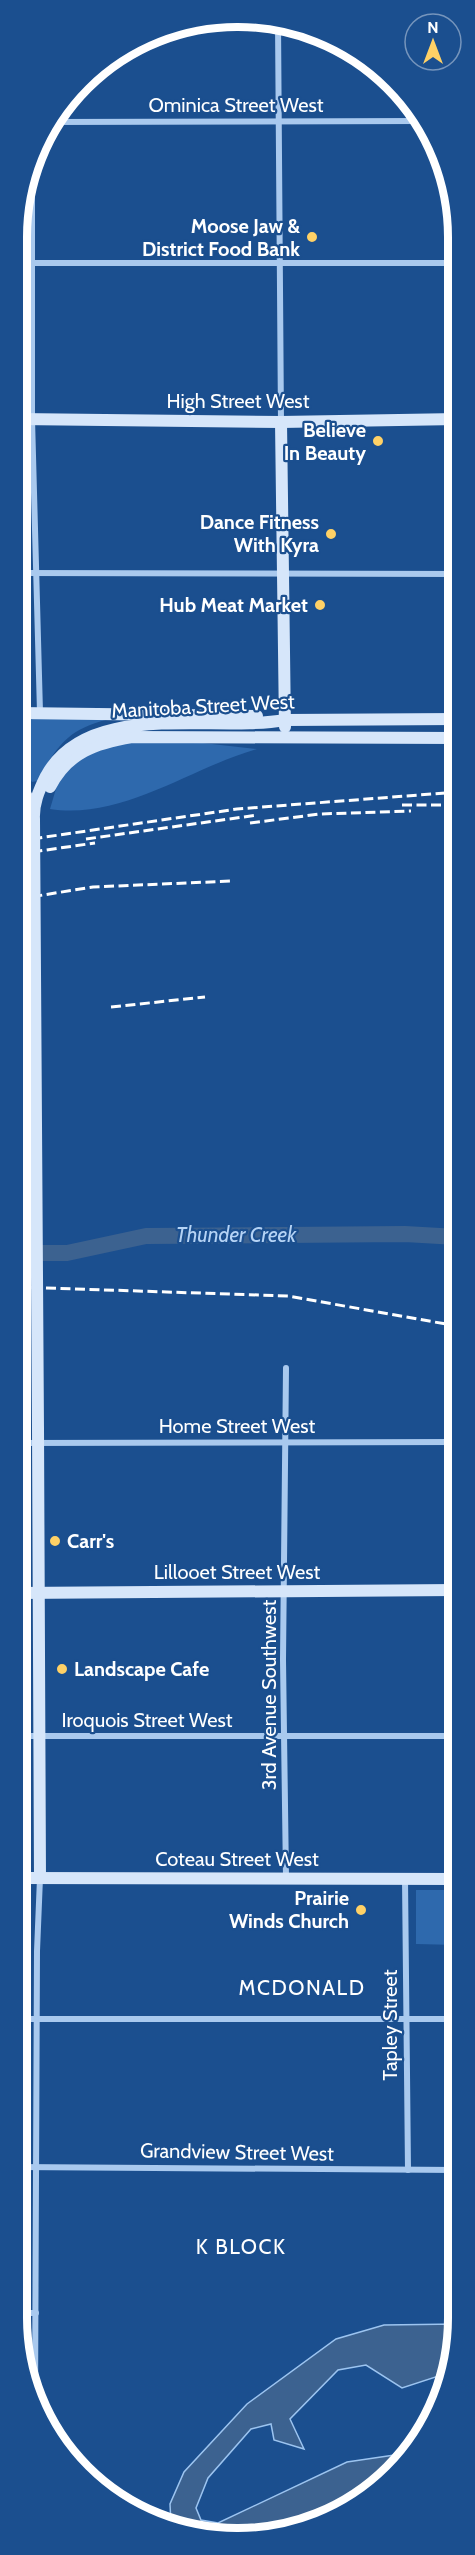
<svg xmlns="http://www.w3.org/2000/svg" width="475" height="2555" viewBox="0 0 475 2555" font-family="Cabin,sans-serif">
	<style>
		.green { fill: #2e69ad }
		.water { fill: #3c6290; stroke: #9cc4f0; stroke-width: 1.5 }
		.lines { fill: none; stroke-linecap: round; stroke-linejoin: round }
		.river { stroke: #3c6290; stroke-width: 16 }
		.street { stroke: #a9c9ee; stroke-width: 6 }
		.secondary { stroke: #d6e6fa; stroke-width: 12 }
		.rail { stroke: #fff; stroke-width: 3; stroke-dasharray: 10 4.5; stroke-linecap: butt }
		.secondary-bridge { stroke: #d6e6fa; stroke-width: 12 }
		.poi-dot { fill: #ffd166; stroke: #1b4f8f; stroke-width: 2 }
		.labels { text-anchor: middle; stroke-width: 4.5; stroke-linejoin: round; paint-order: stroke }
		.street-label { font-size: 20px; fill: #fff; stroke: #1b4f8f }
		.poi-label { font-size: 20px; font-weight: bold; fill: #fff; stroke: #1b4f8f; text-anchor: end }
		.water-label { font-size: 21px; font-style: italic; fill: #b5d3f5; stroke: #1b4f8f }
		.neighbourhood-label { font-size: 21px; letter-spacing: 1.5px; fill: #fff; stroke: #1b4f8f }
		.rim { fill: none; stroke: #fff; stroke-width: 8 }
	</style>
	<rect width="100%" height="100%" fill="#1b4f8f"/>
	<g class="green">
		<path d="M43 715 122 716C72 727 62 737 37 781L32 782 18 761V721L30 720Z"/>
		<path d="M128 742 203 743 257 749C190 768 123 820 50 809L58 782 84 753Z"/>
		<path d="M455 1329 457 1434H450L448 1334Z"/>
		<path d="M416 1890H457V1945L416 1944Z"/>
	</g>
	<path class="water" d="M457 2324V2346L448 2373 402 2388 366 2365 338 2370 290 2419 304 2449 274 2440 271 2424 251 2429 208 2478 196 2508 201 2520 218 2523 347 2462 408 2453 383 2484 355 2500 271 2532 223 2538 171 2524 170 2504 184 2472 247 2404 336 2339 384 2325Z"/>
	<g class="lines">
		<path class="river" d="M17 1253H67L146 1236 405 1234 457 1237"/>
		<g class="street">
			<path d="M278 22 281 422"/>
			<path d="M50 122 422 121"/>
			<path d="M32 169V419L40 712"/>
			<path d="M18 263H458"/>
			<path d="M18 573 458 574"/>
			<path d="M286 1368 283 1660 286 1878"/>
			<path d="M17 1443 457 1442"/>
			<path d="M17 1736H457"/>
			<path d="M405 1879 408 2170"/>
			<path d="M17 2019H457"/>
			<path d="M17 2167 457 2170"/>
			<path d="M17 2313H36"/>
			<path d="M35 2405 37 1951 40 1878"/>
		</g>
		<g class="secondary">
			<path d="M18 419 281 422 458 419"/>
			<path d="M281 422 285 727"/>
			<path d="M18 713 257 716"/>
			<path d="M18 778 34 812"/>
			<path d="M50 787C68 752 96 743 132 737L458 738"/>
			<path d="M34 820C33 804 39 790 46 776 88 699 212 733 285 720L458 719"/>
			<path d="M38 1429 40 1878"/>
			<path d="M17 1593 457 1590"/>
			<path d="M17 1878 457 1879"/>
		</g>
		<g class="rail">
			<path d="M402 805H458"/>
			<path d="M250 823 320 814 411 811"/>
			<path d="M86 839 258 815"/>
			<path d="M18 841 237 809 458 792"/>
			<path d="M18 854 95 843"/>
			<path d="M18 899 93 887 232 881"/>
			<path d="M111 1007 205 997"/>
			<path d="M17 1287 288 1296 457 1326"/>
		</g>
		<path class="secondary-bridge" d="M34 820 38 1429"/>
	</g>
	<g class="poi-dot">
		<circle cx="312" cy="237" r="6"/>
		<circle cx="378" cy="441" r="6"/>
		<circle cx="331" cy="534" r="6"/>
		<circle cx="320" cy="605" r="6"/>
		<circle cx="55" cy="1541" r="6"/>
		<circle cx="62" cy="1669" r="6"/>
		<circle cx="361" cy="1910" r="6"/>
	</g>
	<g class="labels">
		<g class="street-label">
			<text x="236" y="112">Ominica Street West</text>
			<text x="238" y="408">High Street West</text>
			<text transform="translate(203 706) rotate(-3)" y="7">Manitoba Street West</text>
			<text x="237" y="1433">Home Street West</text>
			<text x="237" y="1579">Lillooet Street West</text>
			<text transform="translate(269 1695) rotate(-90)" y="7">3rd Avenue Southwest</text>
			<text x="147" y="1727">Iroquois Street West</text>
			<text x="237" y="1866">Coteau Street West</text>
			<text transform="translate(390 2025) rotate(-90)" y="7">Tapley Street</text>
			<text transform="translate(237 2152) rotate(1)" y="7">Grandview Street West</text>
		</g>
		<g class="poi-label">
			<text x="300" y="233">Moose Jaw &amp;<tspan x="300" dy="23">District Food Bank</tspan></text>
			<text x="366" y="437">Believe<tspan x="366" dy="23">In Beauty</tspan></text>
			<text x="319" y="529">Dance Fitness<tspan x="319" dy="23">With Kyra</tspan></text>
			<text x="308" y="612">Hub Meat Market</text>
			<text x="67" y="1548" text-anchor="start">Carr's</text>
			<text x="74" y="1676" text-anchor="start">Landscape Cafe</text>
			<text x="349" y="1905">Prairie<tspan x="349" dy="23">Winds Church</tspan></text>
		</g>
		<g class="water-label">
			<text x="236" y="1242">Thunder Creek</text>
		</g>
		<g class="neighbourhood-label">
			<text x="302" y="1995">MCDONALD</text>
			<text x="241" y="2254">K BLOCK</text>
		</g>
	</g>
	<path d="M0 0H475V2555H0ZM237 27H238A210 210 0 0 1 448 237V2318A210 210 0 0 1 238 2528H237A210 210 0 0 1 27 2318V237A210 210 0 0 1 237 27Z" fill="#1b4f8f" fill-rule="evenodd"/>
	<path class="rim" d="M237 27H238A210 210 0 0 1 448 237V2318A210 210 0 0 1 238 2528H237A210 210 0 0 1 27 2318V237A210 210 0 0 1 237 27Z"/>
	<g transform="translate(433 42)"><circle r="28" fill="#1b4f8f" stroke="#7695bc" stroke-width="1.5"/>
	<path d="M0-4.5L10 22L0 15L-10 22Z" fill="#ffd166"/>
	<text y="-9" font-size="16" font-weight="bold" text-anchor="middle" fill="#ffffff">N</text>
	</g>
</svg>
